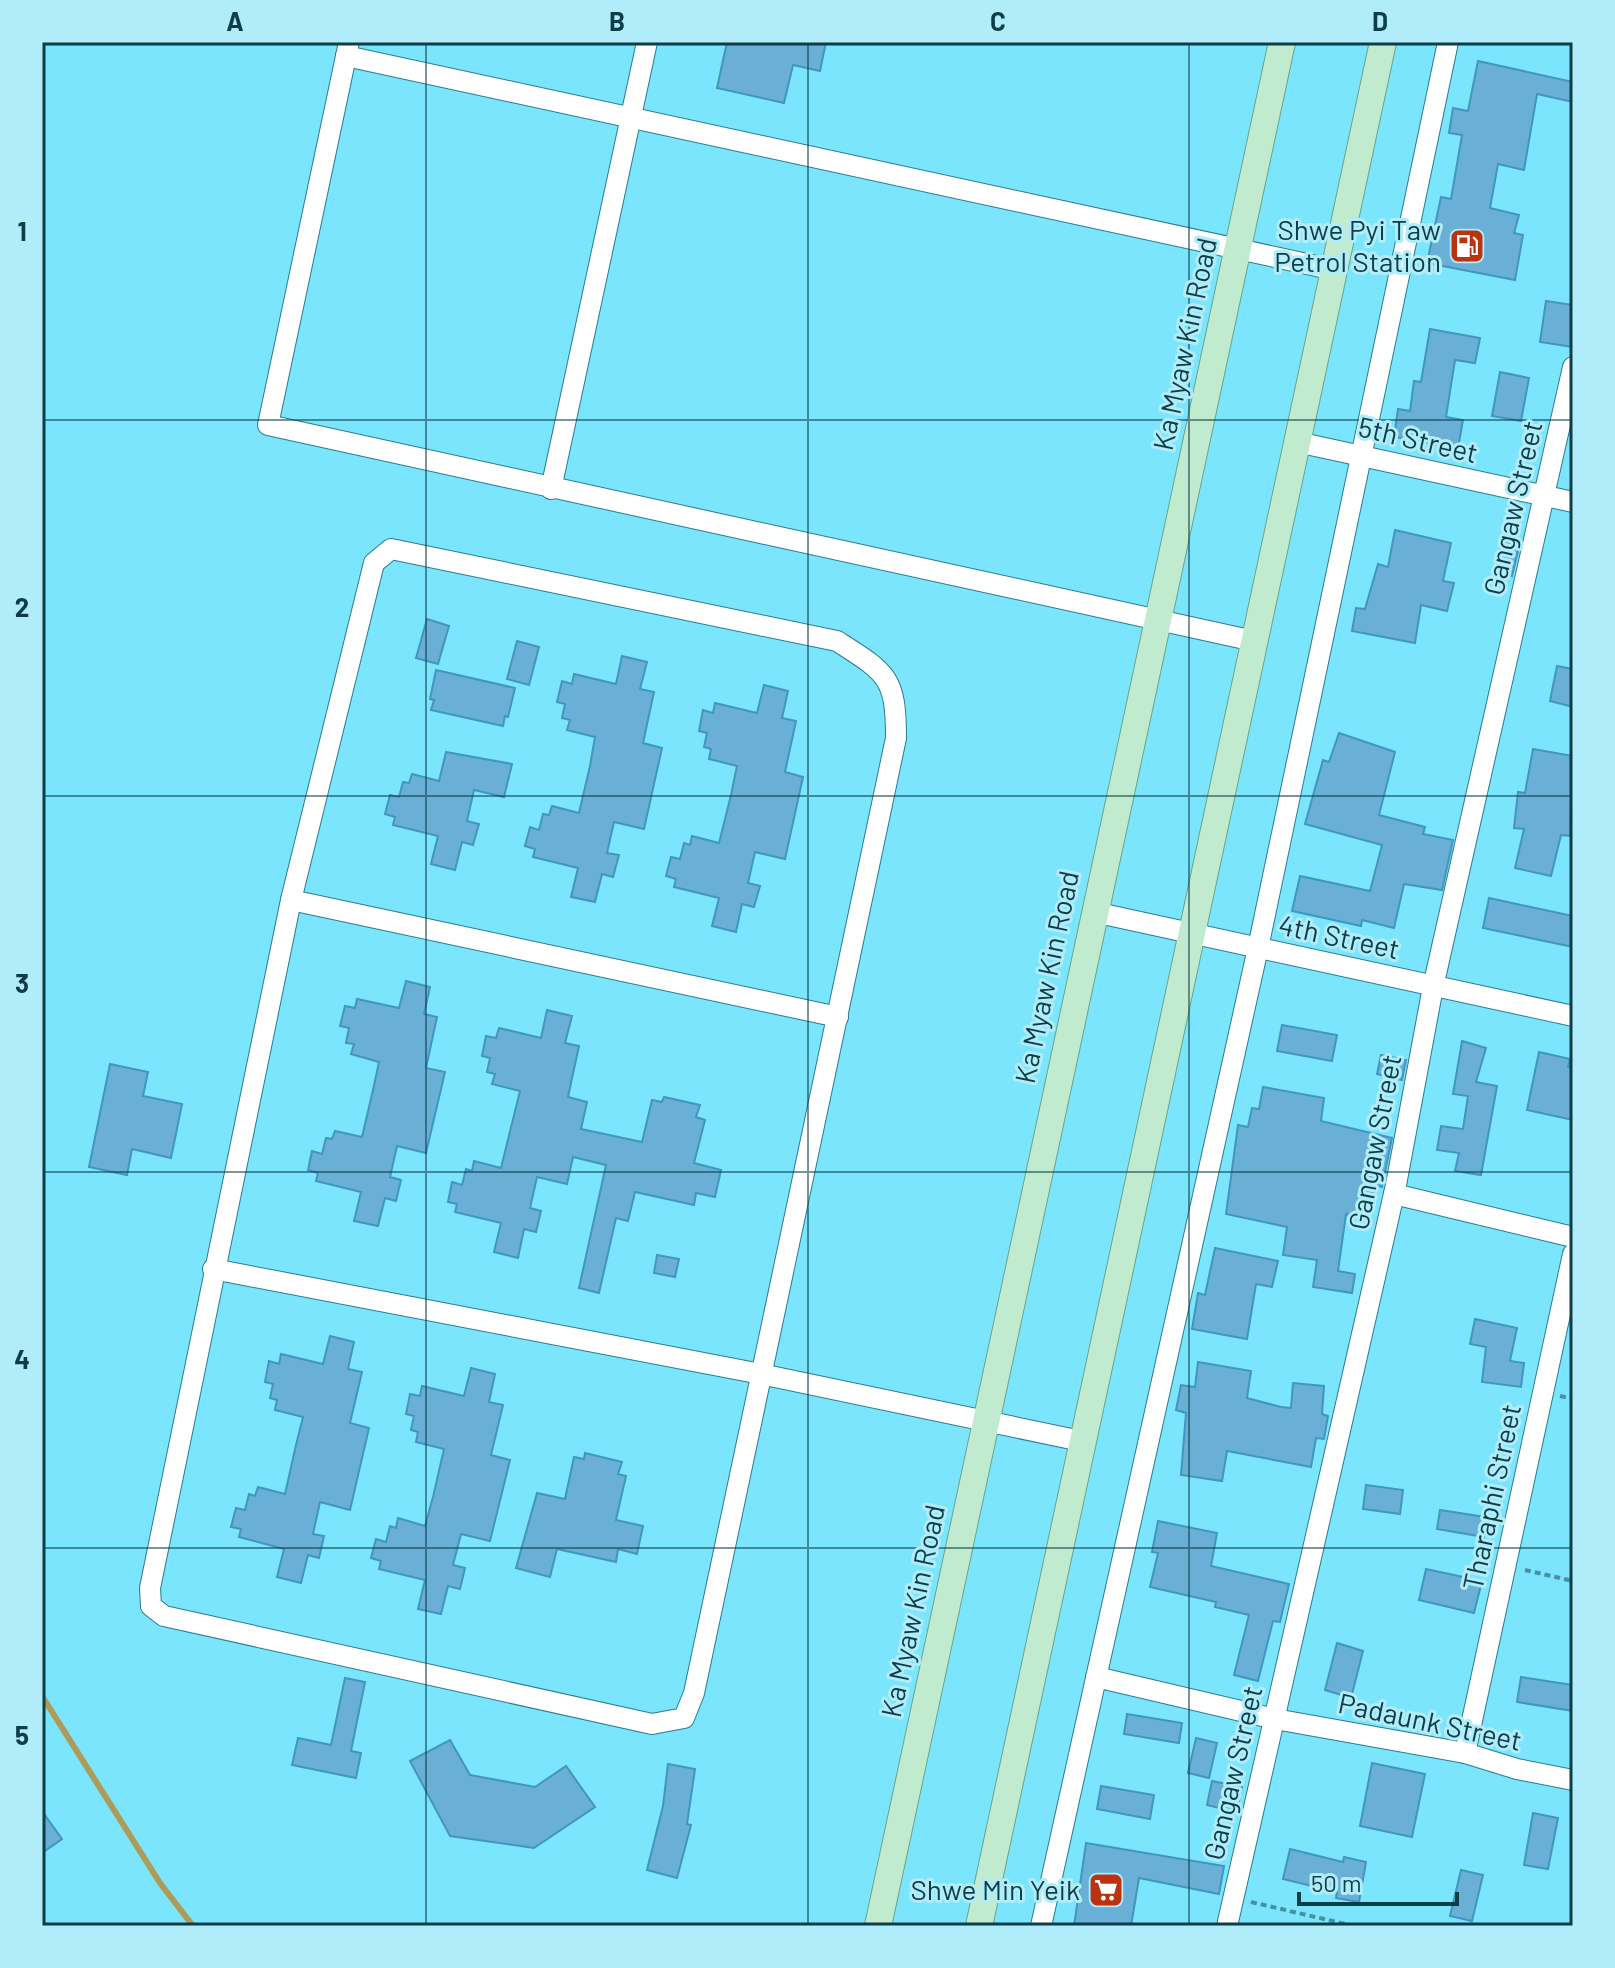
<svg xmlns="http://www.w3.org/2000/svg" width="1615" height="1968" viewBox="0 0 1615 1968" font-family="Barlow,sans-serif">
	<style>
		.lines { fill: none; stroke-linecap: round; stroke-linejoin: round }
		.stream { stroke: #ae9b57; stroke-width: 6 }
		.building { fill: #69afd6; stroke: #4196c1; stroke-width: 2 }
		.minor-casing { stroke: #287d8e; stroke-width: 22 }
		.major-casing { stroke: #67a589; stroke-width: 28 }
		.path { stroke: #4491a2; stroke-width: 4; stroke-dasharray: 6 4; stroke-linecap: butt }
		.minor { stroke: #fff; stroke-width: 20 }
		.major { stroke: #c1ebce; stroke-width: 26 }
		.grid { fill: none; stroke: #0d3d47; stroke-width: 2; stroke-opacity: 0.55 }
		.labels { text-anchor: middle; stroke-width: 6; stroke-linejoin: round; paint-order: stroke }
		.poi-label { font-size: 28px; fill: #0d3d47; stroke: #b1ecfa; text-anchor: end }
		.street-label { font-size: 28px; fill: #0d3d47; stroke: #b1ecfa }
		.neatline { fill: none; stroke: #0d3d47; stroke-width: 3 }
		.grid-label { font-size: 26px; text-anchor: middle; font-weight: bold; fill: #0d3d47 }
	</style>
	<rect width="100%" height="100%" fill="#7be5fd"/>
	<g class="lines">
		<path class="stream" d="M42 1696 160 1883 193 1926"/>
	</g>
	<g class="building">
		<path d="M727 42H826L820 71 793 65 784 103 717 88Z"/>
		<path d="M1478 61 1573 82V102L1537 94 1524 170 1498 164 1490 208 1519 215 1514 233 1523 235 1515 280 1427 263 1441 197 1451 199 1462 135 1449 133 1453 108 1468 111Z"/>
		<path d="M1546 301 1573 305V347L1540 342Z"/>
		<path d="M1430 329 1480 338 1475 363 1455 360 1446 417 1463 420 1458 448 1394 437 1398 409 1410 411 1414 381 1421 382Z"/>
		<path d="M1500 372 1529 378 1521 421 1492 416Z"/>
		<path d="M1395 530 1451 543 1443 581 1454 583 1447 611 1421 605 1415 643 1352 631 1356 608 1365 609 1378 564 1388 567Z"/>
		<path d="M1502 539 1520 543 1512 576 1495 572Z"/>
		<path d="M427 619 449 626 438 664 416 658Z"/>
		<path d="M517 641 539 647 529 685 507 679Z"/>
		<path d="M622 656 647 662 640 689 654 692 643 743 662 748 644 829 614 822 607 853 619 855 613 877 602 874 595 902 571 897 578 868 533 857 535 849 525 846 530 827 539 830 543 814 549 815 552 806 579 813 590 766 595 737 567 730 570 720 562 718 565 704 557 702 562 681 572 684 574 674 616 684Z"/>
		<path d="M1557 666 1573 669V707L1550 701Z"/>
		<path d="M436 670 515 688 508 717 505 716 503 726 431 710 434 700 430 699Z"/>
		<path d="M764 685 788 691 782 718 796 721 785 772 803 777 785 859 755 852 748 883 760 886 754 907 742 904 736 932 712 926 719 898 674 887 676 879 666 876 671 857 680 859 684 843 690 845 692 836 719 843 731 795 737 766 709 759 711 749 704 747 707 733 699 731 703 710 713 713 715 703 757 713Z"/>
		<path d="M1339 733 1395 752 1379 815 1425 827 1423 834 1453 840 1442 890 1404 884 1394 928 1362 920 1361 926 1292 911 1300 876 1370 891 1382 845 1305 824 1323 760 1329 762Z"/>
		<path d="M1533 749 1573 756 1570 836 1561 835 1551 876 1515 868 1524 829 1514 828 1518 792 1525 793Z"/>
		<path d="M446 752 512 764 504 797 474 790 467 821 479 824 473 845 462 842 455 870 431 864 438 836 393 825 395 817 385 814 390 795 399 797 403 782 409 783 412 774 439 781Z"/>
		<path d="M1489 898 1573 916V947L1483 928Z"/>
		<path d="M406 981 430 987 424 1014 437 1017 426 1068 445 1072 426 1153 397 1146 390 1177 401 1180 396 1201 385 1198 378 1226 354 1221 361 1192 316 1181 318 1173 308 1170 312 1151 322 1154 326 1138 332 1139 335 1131 362 1137 373 1090 379 1062 351 1054 354 1044 346 1043 349 1028 340 1026 345 1006 355 1008 357 999 399 1008Z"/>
		<path d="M547 1010 572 1016 565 1043 579 1046 568 1097 587 1102 581 1129 642 1142 652 1100 662 1102 664 1097 700 1105 696 1117 705 1120 694 1163 721 1170 715 1197 696 1193 694 1205 635 1192 628 1221 616 1218 599 1293 579 1288 606 1165 573 1157 567 1184 537 1177 530 1208 541 1211 536 1232 524 1229 518 1258 494 1252 501 1223 455 1212 457 1204 448 1202 452 1182 462 1185 466 1169 472 1171 474 1161 501 1168 520 1091 492 1084 495 1074 487 1072 490 1058 482 1056 486 1036 496 1038 499 1028 541 1038Z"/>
		<path d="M1282 1025 1337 1035 1332 1061 1277 1051Z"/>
		<path d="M1462 1041 1486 1048 1476 1082 1497 1086 1481 1175 1455 1171 1459 1153 1437 1150 1441 1126 1463 1129 1468 1096 1453 1094Z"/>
		<path d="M1539 1052 1570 1059 1568 1067 1573 1068V1120L1527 1110Z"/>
		<path d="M1381 1055 1406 1060 1402 1080 1377 1074Z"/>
		<path d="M110 1064 148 1072 143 1096 182 1104 171 1158 132 1149 127 1175 89 1167Z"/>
		<path d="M1263 1087 1324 1098 1321 1121 1392 1138 1382 1187 1374 1185 1367 1219 1346 1214 1338 1271 1355 1274 1352 1293 1313 1287 1317 1260 1283 1255 1287 1227 1226 1214 1238 1125 1248 1127 1252 1108 1259 1109Z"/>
		<path d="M1215 1248 1278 1261 1272 1287 1256 1284 1247 1339 1192 1329 1198 1293 1205 1295Z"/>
		<path d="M657 1255 679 1259 675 1277 654 1273Z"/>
		<path d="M1475 1319 1517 1328 1510 1361 1524 1363 1521 1387 1482 1382 1486 1347 1470 1344Z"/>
		<path d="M330 1336 354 1342 348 1369 362 1372 350 1423 369 1428 350 1510 320 1502 313 1534 324 1536 319 1558 308 1555 301 1583 277 1577 284 1549 239 1537 241 1529 231 1527 236 1508 245 1510 249 1494 255 1496 258 1487 285 1494 296 1445 303 1417 275 1410 277 1400 270 1398 273 1384 265 1382 269 1361 279 1364 281 1354 323 1364Z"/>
		<path d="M1198 1362 1251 1371 1247 1398 1281 1407 1291 1408 1293 1383 1324 1386 1322 1414 1328 1416 1324 1439 1316 1438 1311 1467 1227 1451 1222 1481 1181 1475 1186 1413 1176 1410 1181 1385 1195 1387Z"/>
		<path d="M471 1368 495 1374 489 1402 503 1405 491 1455 510 1460 490 1541 461 1534 453 1565 465 1568 460 1589 448 1586 441 1614 418 1609 425 1580 379 1569 381 1561 371 1558 376 1539 386 1542 390 1526 396 1528 398 1518 425 1526 433 1497 444 1449 416 1442 418 1432 411 1430 414 1416 406 1414 410 1394 420 1396 422 1386 464 1396Z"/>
		<path d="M585 1453 622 1462 618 1474 626 1476 616 1520 643 1526 637 1554 618 1549 616 1562 557 1549 550 1577 516 1568 537 1493 565 1499 574 1457 584 1459Z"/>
		<path d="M1366 1485 1403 1490 1400 1514 1363 1509Z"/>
		<path d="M1440 1510 1486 1517 1484 1537 1437 1529Z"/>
		<path d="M1158 1521 1217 1533 1211 1566 1289 1584 1280 1622 1273 1621 1258 1681 1234 1675 1249 1615 1215 1607 1216 1602 1150 1587 1158 1553 1152 1552Z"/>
		<path d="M1426 1569 1482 1581 1474 1613 1419 1600Z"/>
		<path d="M1337 1643 1363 1651 1351 1698 1325 1690Z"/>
		<path d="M1521 1677 1573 1685V1711L1517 1702Z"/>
		<path d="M345 1678 365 1682 351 1751 361 1753 356 1778 292 1765 298 1738 331 1745Z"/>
		<path d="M1127 1714 1182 1723 1179 1743 1124 1734Z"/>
		<path d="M1196 1738 1217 1743 1209 1778 1188 1773Z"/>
		<path d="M450 1740 470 1775 535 1787 566 1766 595 1807 534 1848 450 1836 410 1761Z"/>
		<path d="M1372 1763 1425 1774 1412 1837 1360 1826Z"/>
		<path d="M668 1764 695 1769 687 1824 691 1825 677 1878 647 1870 663 1806Z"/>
		<path d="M1212 1781 1242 1787 1236 1812 1207 1805Z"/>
		<path d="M1101 1786 1154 1795 1150 1819 1097 1809Z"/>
		<path d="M42 1811 62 1839 42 1853Z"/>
		<path d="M1533 1813 1558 1818 1548 1869 1524 1865Z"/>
		<path d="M1086 1843 1224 1866 1219 1894 1139 1878 1131 1926H1074Z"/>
		<path d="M1290 1849 1343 1862 1344 1857 1366 1862 1359 1902 1336 1898 1337 1892 1283 1879Z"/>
		<path d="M1461 1870 1483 1875 1472 1921 1450 1916Z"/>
	</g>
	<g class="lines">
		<defs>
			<g id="minor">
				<path d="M349 42 268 425 1254 641"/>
				<path d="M346 56 1335 270"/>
				<path d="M1297 442 1573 502"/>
				<path d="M551 489 647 42"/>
				<path d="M391 549 837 641C887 673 896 677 896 738L694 1693 684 1718 652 1724 164 1616 151 1606 150 1588 291 900 374 563Z"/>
				<path d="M291 900 838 1017"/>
				<path d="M1094 912 1573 1016"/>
				<path d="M1394 1194 1573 1237"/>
				<path d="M213 1269 761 1374 1081 1441"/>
				<path d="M1096 1677 1275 1719 1465 1753 1517 1769 1573 1780"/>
				<path d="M1465 1753 1573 1254"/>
				<path d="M1041 1926 1258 948 1448 42"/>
				<path d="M1227 1926 1396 1185 1433 987 1573 367"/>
			</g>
			<g id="major">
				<path d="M878 1926 1282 42"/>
				<path d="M979 1926 1383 42"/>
			</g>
		</defs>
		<use href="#minor" class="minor-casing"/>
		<use href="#major" class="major-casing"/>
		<g class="path">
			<path d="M1560 1396 1573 1399"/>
			<path d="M1525 1570 1573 1581"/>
			<path d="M1251 1902 1354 1926"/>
		</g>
		<use href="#minor" class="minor"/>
		<use href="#major" class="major"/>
	</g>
	<path class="grid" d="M426 42V1926M808 42V1926M1189 42V1926M42 420H1573M42 796H1573M42 1172H1573M42 1548H1573"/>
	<defs>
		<symbol id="fuel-square" viewBox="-11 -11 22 22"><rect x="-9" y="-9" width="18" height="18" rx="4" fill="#bc320f" stroke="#b1ecfa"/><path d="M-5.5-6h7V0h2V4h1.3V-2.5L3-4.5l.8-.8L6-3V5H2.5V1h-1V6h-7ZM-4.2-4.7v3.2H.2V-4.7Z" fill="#fff"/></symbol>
		<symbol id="supermarket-square" viewBox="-11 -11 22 22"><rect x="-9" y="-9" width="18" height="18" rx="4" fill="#bc320f" stroke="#b1ecfa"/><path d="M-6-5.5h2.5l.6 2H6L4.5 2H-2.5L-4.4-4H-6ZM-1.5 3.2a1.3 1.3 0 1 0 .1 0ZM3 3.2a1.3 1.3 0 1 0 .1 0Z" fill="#fff"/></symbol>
	</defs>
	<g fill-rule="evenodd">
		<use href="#fuel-square" x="1447" y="226" width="40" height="40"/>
		<use href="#supermarket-square" x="1086" y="1870" width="40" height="40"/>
	</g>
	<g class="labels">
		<g class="poi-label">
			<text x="1441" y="240">Shwe Pyi Taw<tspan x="1441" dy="32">Petrol Station</tspan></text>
			<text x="1080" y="1900">Shwe Min Yeik</text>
		</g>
		<g class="street-label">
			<text transform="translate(1185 344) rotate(-78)" y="10">Ka Myaw Kin Road</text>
			<text transform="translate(1418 440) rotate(13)" y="10">5th Street</text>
			<text transform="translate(1513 508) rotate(-77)" y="10">Gangaw Street</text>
			<text transform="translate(1339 937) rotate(12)" y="10">4th Street</text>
			<text transform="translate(1047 977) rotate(-78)" y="10">Ka Myaw Kin Road</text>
			<text transform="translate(1375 1142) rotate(-79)" y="10">Gangaw Street</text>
			<text transform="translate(1492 1497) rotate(-78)" y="10">Tharaphi Street</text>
			<text transform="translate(913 1611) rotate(-78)" y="10">Ka Myaw Kin Road</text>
			<text transform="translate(1430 1722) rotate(12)" y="10">Padaunk Street</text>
			<text transform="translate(1233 1773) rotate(-77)" y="10">Gangaw Street</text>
		</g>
	</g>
	<rect width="1615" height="1968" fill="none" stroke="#b1ecfa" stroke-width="88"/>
	<path d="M1299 1892v12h158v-12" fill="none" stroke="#0d3d47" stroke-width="4"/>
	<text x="1311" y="1892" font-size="24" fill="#0d3d47" stroke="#b1ecfa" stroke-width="6" paint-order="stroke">50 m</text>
	<rect x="44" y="44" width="1527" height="1880" class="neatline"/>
	<g class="grid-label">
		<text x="235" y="31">A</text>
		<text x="617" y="31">B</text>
		<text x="998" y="31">C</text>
		<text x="1380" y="31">D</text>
		<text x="22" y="241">1</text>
		<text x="22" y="617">2</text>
		<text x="22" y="993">3</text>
		<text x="22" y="1369">4</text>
		<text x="22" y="1745">5</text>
	</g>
</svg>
